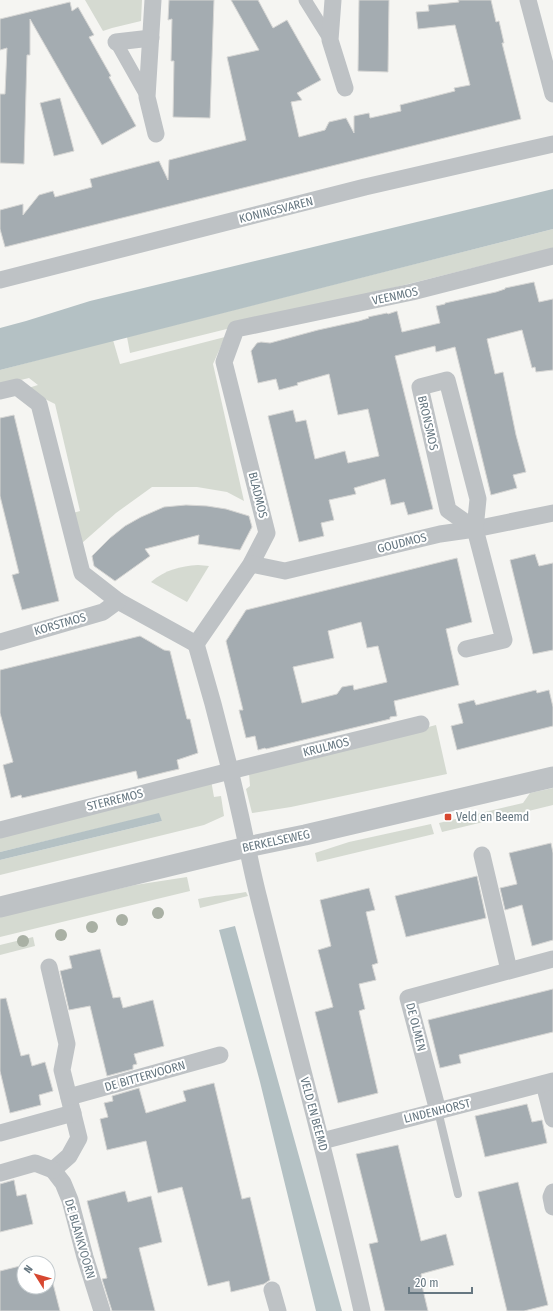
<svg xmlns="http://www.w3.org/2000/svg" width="553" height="1311" viewBox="0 0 553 1311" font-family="'Fira Sans Condensed',sans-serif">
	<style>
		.green { fill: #d5dad1 }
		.water { fill: #b4c1c4 }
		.building { fill: #a4acb1; stroke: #d6d6d4; fill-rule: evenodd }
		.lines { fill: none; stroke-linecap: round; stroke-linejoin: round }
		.service { stroke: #bec2c5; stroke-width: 8 }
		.pedestrian { stroke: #bec2c5; stroke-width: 13 }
		.minor { stroke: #bec2c5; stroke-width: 17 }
		.tertiary { stroke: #bec2c5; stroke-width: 21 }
		.tree { fill: #a9b0a4 }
		.poi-dot { fill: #d74730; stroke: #fff; stroke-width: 1.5 }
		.labels { text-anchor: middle; stroke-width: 4; stroke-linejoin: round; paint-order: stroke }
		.street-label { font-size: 12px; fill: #667781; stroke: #fff }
		.poi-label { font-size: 12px; fill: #667781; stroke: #fff; text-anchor: start }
	</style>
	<rect width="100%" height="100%" fill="#f5f5f2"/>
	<g class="green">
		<path d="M85 0H142L141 21 112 28 103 31Z"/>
		<path d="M553 229V248L130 353 127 337Z"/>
		<path d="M225 337 213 364 244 501 227 492 197 487H152L116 513 82 543 73 513 80 511 55 404 25 389 38 385 29 378 0 385V370L113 340 120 364Z"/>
		<path d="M198 565 209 566 187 602 151 582C165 570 180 566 198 565Z"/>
		<path d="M436 725 447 774 291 807 252 813 246 789 250 786 249 773Z"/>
		<path d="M211 780 214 797 221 796 224 816 204 825 0 875V860L162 821 158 814 0 852V833Z"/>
		<path d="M553 788V805L442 832 439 823 523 803 530 793Z"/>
		<path d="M431 824 434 834 317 862 315 853 349 842Z"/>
		<path d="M187 877 190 891 0 937V916L135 885Z"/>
		<path d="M246 892 248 896 200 908 198 899C214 895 230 895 246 892Z"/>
		<path d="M33 937 35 946 0 955V945Z"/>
	</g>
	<g class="water">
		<path d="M553 189V229L0 370V328L26 321 90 301Z"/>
		<path d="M159 813 162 821 0 860V852Z"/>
		<path d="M235 926 342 1311H316L260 1082 219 930Z"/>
	</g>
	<g class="building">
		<path d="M169 0H214L210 118 173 117 174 61H171L172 19 168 20Z"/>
		<path d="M231 0H258L273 28 287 20 321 80 297 93 302 100 291 102 299 137 325 130 329 122 346 118 354 133V116L369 113 370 118 401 111 400 105 455 91 454 88 470 85 455 25 418 29 416 12 429 11 428 5 459 2 458 0H491L496 22 499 21 504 43H502L521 119 5 247 0 229V210L23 204V215L39 195 53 191 55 197 92 187 90 179 159 161 168 180 169 160 246 140 227 57 259 50Z"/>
		<path d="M359 0H389L388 72 358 71Z"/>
		<path d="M70 2 72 11 78 7 94 35 89 37 111 76 109 77 136 126 102 145 30 19V55H27L24 164 0 163V94H5L7 48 0 50V19Z"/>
		<path d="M60 98 74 151 54 156 40 103Z"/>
		<path d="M534 282 539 302 553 299V370L536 372 535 367 532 368 522 330 487 339 495 374 503 372 516 435 526 472 513 475 517 488 491 495 455 347 436 352 435 346 395 356 433 509 408 515 404 502 391 505 385 479 354 488 356 494 329 500 334 520 321 523 324 536 299 542 268 416 293 410 296 422 306 420 315 459 345 451 348 463 379 456 368 409 338 415 329 374 297 383 298 385 279 390 276 379 258 383 251 351 257 343 261 342 270 343 318 330 359 321 369 318 368 317 387 313 388 314 397 311 402 332 440 323 436 306 445 304V303L496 292 505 289V288Z"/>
		<path d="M14 415 59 601 22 610 12 575 19 573 0 496V418Z"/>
		<path d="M186 505 207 506 226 509 249 516 252 527 240 550 198 544 199 535 145 549 150 556 115 581 94 566 92 556 110 538 125 526 141 517 164 507Z"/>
		<path d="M535 554 539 566 553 563V650L533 654 510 560Z"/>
		<path d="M457 558 472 622 446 629 459 685 394 701 397 716 390 717V719L266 749 265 748 258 750 255 736 246 738 239 710H243L226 641 246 610ZM361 622 367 648 378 646 387 682 354 690 353 685 342 687 337 694 302 703 293 667 334 658 328 631Z"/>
		<path d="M140 636 164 650 170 651 187 719H190L198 753 177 760 179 769 166 772 138 779 136 771 22 798 21 795 11 798 3 765 13 762 0 713V670Z"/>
		<path d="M536 690 537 693 549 690 553 707V726L457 750 451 726 463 723 458 704 474 700 476 705Z"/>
		<path d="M551 843 553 853V940L532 946 522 905 505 910 500 888 517 884 509 853Z"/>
		<path d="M477 876 486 918 406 937 395 896Z"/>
		<path d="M369 888 375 910 366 912 378 963 372 965 376 980 359 984 365 1009 359 1011 378 1093 338 1103 315 1012 333 1007 318 950 331 946 320 900Z"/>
		<path d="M100 949 113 998 120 997 123 1008 153 1000 164 1046 134 1054 137 1064 133 1065V1069L107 1076 90 1006 69 1010 60 971 72 968 69 956Z"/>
		<path d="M553 989V1032L459 1055 461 1063 440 1068 428 1020Z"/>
		<path d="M6 998 21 1056 29 1054 32 1066 45 1062 53 1091 39 1095 41 1105 10 1113 0 1071V999Z"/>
		<path d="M214 1083 242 1199 250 1197 270 1280 264 1284 231 1292 229 1281 208 1286 182 1187 158 1193 146 1141 107 1150 100 1119 108 1117 104 1103 113 1101 112 1096 139 1088 146 1113 186 1101 183 1091Z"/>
		<path d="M527 1104 532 1122 542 1120 547 1143 485 1157 475 1116Z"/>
		<path d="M398 1145 421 1241 446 1234 454 1265 421 1274 423 1290 428 1311H385L369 1244 378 1242 356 1154Z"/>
		<path d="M14 1180 17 1196 26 1194 33 1224 0 1232V1184Z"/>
		<path d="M518 1182 548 1305 524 1311H507L478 1192Z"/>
		<path d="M125 1191 128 1202 151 1196 162 1242 139 1248 155 1311H112L102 1279 107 1278 87 1201Z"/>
		<path d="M47 1260 60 1311H0V1271L24 1265V1287H48V1263H33Z"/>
	</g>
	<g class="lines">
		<path class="service" d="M438 1111 458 1194"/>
		<g class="pedestrian">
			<path d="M305 0 330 40"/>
			<path d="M116 42 147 97"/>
		</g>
		<g class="minor">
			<path d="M153 0 147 97 156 134"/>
			<path d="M333 0 330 40 345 88"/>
			<path d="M528 0 553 94"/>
			<path d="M116 42 151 38"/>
			<path d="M0 280 365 187 553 144"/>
			<path d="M0 391 17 387 39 404 82 573 118 601 196 644 251 564 267 533 224 362 236 329 412 292 553 256"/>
			<path d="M251 564 285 571 440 534 475 529 553 513"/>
			<path d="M0 642 103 612 118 601"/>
			<path d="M196 644C213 701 228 759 241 818 247 845 252 872 259 899 293 1036 331 1173 362 1311"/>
			<path d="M466 649 504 640 475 529 478 499 447 380 420 387 448 510 475 529"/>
			<path d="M0 830 230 771 421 724"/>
			<path d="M482 855 509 970"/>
			<path d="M49 967 67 1044 62 1070 79 1138 69 1156 53 1170"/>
			<path d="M544 1084 553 1119"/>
			<path d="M69 1097 220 1055"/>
			<path d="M438 1111 408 998 553 959"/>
			<path d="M0 1133 73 1113"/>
			<path d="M322 1141 553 1081"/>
			<path d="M53 1170 63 1183 70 1200 85 1257 102 1311"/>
			<path d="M0 1173 35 1163 53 1170"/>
			<path d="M553 1192 551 1197 553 1207"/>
			<path d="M272 1290 278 1311"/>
		</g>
		<path class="tertiary" d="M0 907 247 847 305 835 553 777"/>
	</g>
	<g class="tree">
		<circle cx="158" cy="913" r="6"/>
		<circle cx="122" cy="920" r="6"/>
		<circle cx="92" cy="927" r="6"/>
		<circle cx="61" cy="935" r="6"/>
		<circle cx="23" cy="941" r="6"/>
	</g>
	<rect class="poi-dot" x="444" y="813" width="8" height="8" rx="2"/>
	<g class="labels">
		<g class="street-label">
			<text transform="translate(276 210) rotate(-14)" y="4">KONINGSVAREN</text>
			<text transform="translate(395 296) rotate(-12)" y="4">VEENMOS</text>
			<text transform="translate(428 423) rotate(77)" y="4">BRONSMOS</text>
			<text transform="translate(258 495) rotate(76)" y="4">BLADMOS</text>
			<text transform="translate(402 543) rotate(-14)" y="4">GOUDMOS</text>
			<text transform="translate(60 624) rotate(-16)" y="4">KORSTMOS</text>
			<text transform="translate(326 747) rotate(-14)" y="4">KRULMOS</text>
			<text transform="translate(115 800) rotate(-14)" y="4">STERREMOS</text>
			<text transform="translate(276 841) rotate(-12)" y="4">BERKELSEWEG</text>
			<text transform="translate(416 1027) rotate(76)" y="4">DE OLMEN</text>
			<text transform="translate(145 1076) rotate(-16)" y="4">DE BITTERVOORN</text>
			<text transform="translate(437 1111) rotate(-14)" y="4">LINDENHORST</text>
			<text transform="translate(314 1114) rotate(75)" y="4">VELD EN BEEMD</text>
			<text transform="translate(80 1239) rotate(74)" y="4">DE BLANKVOORN</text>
		</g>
		<g class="poi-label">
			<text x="456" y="821">Veld en Beemd</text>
		</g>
	</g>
	<g transform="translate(36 1275) rotate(307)"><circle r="19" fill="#ffffff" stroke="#c2c9cd"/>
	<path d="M0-3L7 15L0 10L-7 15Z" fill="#d74730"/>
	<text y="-6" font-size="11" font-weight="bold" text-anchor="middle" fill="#667781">N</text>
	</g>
	<path d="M409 1287v6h63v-6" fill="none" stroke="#667781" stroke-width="2"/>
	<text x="415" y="1287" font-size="12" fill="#667781" stroke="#ffffff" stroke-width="3" paint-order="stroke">20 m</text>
</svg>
